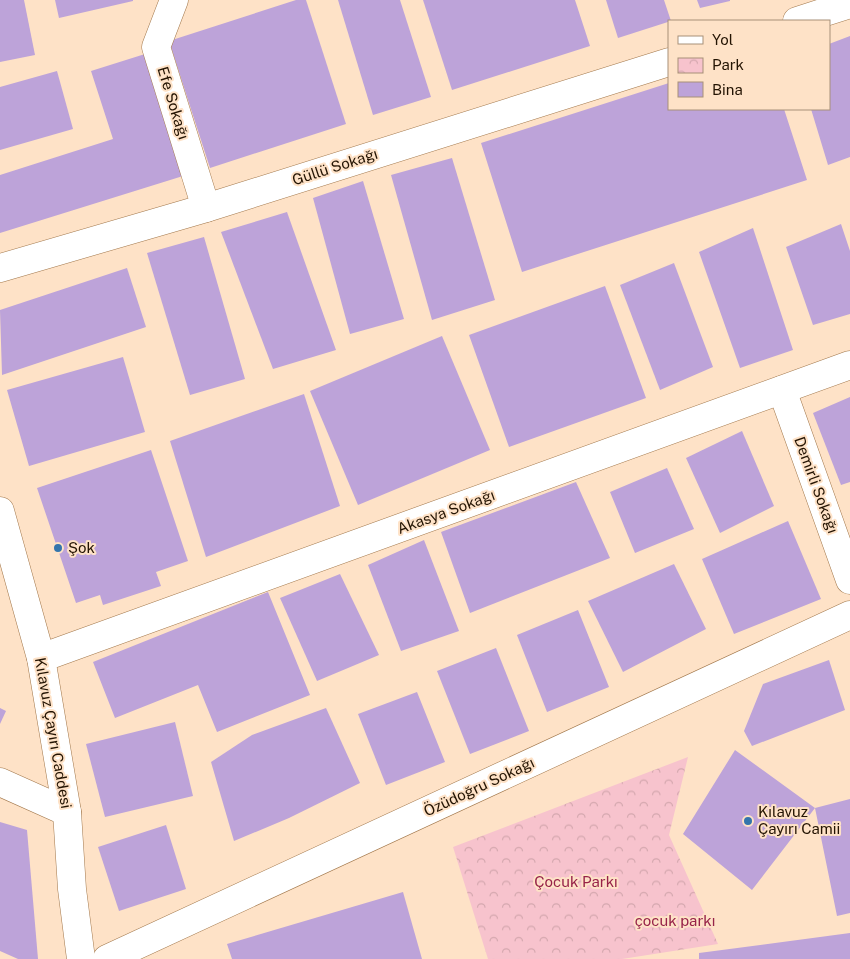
<svg xmlns="http://www.w3.org/2000/svg" width="850" height="959" viewBox="0 0 850 959" font-family="'Public Sans',sans-serif">
	<style>
		.park { fill: url(#park-crowns) }
		.building { fill: #bda3d9 }
		.lines { fill: none; stroke-linecap: round; stroke-linejoin: round }
		.street-casing { stroke: #a2784c; stroke-width: 29 }
		.street { stroke: #fff; stroke-width: 28 }
		.poi-dot { fill: #3475ac; stroke: #fee2c7; stroke-width: 2 }
		.labels { text-anchor: middle; stroke-width: 4; stroke-linejoin: round; paint-order: stroke }
		.street-label { font-size: 15px; fill: #241403; stroke: #fee2c7 }
		.poi-label { font-size: 15px; fill: #241403; stroke: #fee2c7; text-anchor: start }
		.park-label { font-size: 15px; fill: #972349; stroke: #fee2c7 }
	</style>
	<defs>
		<pattern id="park-crowns" width="20" height="18" patternUnits="userSpaceOnUse" patternTransform="scale(1.25)"><rect width="20" height="18" fill="#f7c3cd"/><path d="M2 6a3 3 0 1 1 6 0M12 15a3 3 0 1 1 6 0" fill="none" stroke="#d4a7ae"/></pattern>
	</defs>
	<rect width="100%" height="100%" fill="#fee2c7"/>
	<path class="park" d="M688 757 669 835 718 944 622 959H488L453 847Z"/>
	<g class="building">
		<path d="M0 0H24L35 55 0 62Z"/>
		<path d="M55 0H133V1L59 18Z"/>
		<path d="M296 0H306L346 124 210 168 169 41Z"/>
		<path d="M338 0H400L431 97 373 115Z"/>
		<path d="M423 0H575L590 46 452 90Z"/>
		<path d="M606 0H664L671 21 618 38Z"/>
		<path d="M697 0H730V1L700 8Z"/>
		<path d="M850 36V157L828 165 811 109H829V44Z"/>
		<path d="M145 54 183 176 0 233V175L113 139 91 71Z"/>
		<path d="M57 71 73 129 0 150V87Z"/>
		<path d="M669 83V109H784L807 180 522 272 481 143Z"/>
		<path d="M452 158 495 300 432 320 391 175Z"/>
		<path d="M363 181 404 319 350 334 313 198Z"/>
		<path d="M287 212 336 350 273 369 221 232Z"/>
		<path d="M841 224 850 251V314L813 325 786 247Z"/>
		<path d="M753 228 793 350 740 368 699 252Z"/>
		<path d="M204 237 245 379 190 395 147 253Z"/>
		<path d="M674 263 713 367 660 390 620 285Z"/>
		<path d="M127 268 146 327 2 375 0 310Z"/>
		<path d="M605 286 646 398 509 447 469 335Z"/>
		<path d="M442 336 490 450 358 505 310 391Z"/>
		<path d="M123 357 145 432 29 466 7 390Z"/>
		<path d="M304 394 340 506 206 557 170 441Z"/>
		<path d="M850 397V482L841 485 813 413Z"/>
		<path d="M742 431 774 506 720 533 686 458Z"/>
		<path d="M151 450 188 561 156 572 161 586 103 605 100 595 76 603 37 488Z"/>
		<path d="M667 468 694 529 635 553 610 492Z"/>
		<path d="M576 482 610 558 470 613 441 532Z"/>
		<path d="M788 521 821 599 734 634 702 559Z"/>
		<path d="M424 540 459 631 401 651 368 565Z"/>
		<path d="M674 564 706 629 623 672 588 601Z"/>
		<path d="M340 574 379 655 317 681 280 598Z"/>
		<path d="M268 592 310 695 217 732 198 685 115 718 93 662Z"/>
		<path d="M578 610 609 687 547 712 517 635Z"/>
		<path d="M496 648 529 731 470 754 437 671Z"/>
		<path d="M829 660 845 710 752 746 744 731 763 684Z"/>
		<path d="M417 692 445 762 386 785 358 714Z"/>
		<path d="M0 708 6 711 0 724Z"/>
		<path d="M326 708 360 783 289 818 234 841 211 762 252 735Z"/>
		<path d="M175 722 193 796 105 817 86 744Z"/>
		<path d="M735 750 815 808 850 799V913L837 916 815 808 752 890 683 834Z"/>
		<path d="M0 822 27 830 38 959H18L0 951Z"/>
		<path d="M166 825 186 889 119 911 98 847Z"/>
		<path d="M403 892 422 959H232L227 944Z"/>
		<path d="M850 933V959H699V953Z"/>
	</g>
	<g class="lines">
		<defs>
			<g id="street">
				<path d="M174 0 156 47 206 208"/>
				<path d="M797 21 850 4"/>
				<path d="M0 268 206 208 669 62"/>
				<path d="M782 390 850 580"/>
				<path d="M0 511 41 658 67 812 72 889 81 959"/>
				<path d="M41 658 850 365"/>
				<path d="M0 782 67 812"/>
				<path d="M107 959 850 615"/>
			</g>
		</defs>
		<use href="#street" class="street-casing"/>
		<use href="#street" class="street"/>
	</g>
	<g class="poi-dot">
		<circle cx="58" cy="548" r="5"/>
		<circle cx="748" cy="821" r="5"/>
	</g>
	<g class="labels">
		<g class="street-label">
			<text transform="translate(173 103) rotate(73)" y="5">Efe Sokağı</text>
			<text transform="translate(335 167) rotate(-18)" y="5">Güllü Sokağı</text>
			<text transform="translate(816 485) rotate(70)" y="5">Demirli Sokağı</text>
			<text transform="translate(446 512) rotate(-20)" y="5">Akasya Sokağı</text>
			<text transform="translate(53 733) rotate(80)" y="5">Kılavuz Çayırı Caddesi</text>
			<text transform="translate(479 787) rotate(-25)" y="5">Özüdoğru Sokağı</text>
		</g>
		<g class="poi-label">
			<text x="68" y="553">Şok</text>
			<text x="758" y="817">Kılavuz<tspan x="758" dy="17">Çayırı Camii</tspan></text>
		</g>
		<g class="park-label">
			<text x="576" y="887">Çocuk Parkı</text>
			<text x="675" y="926">çocuk parkı</text>
		</g>
	</g>
	<rect x="668" y="20" width="162" height="90" fill="#fee2c7" stroke="#a79079"/>
	<rect x="678" y="36" width="25" height="8" fill="#ffffff" stroke="#a79079"/>
	<text x="712" y="45" font-size="15" fill="#241403">Yol</text>
	<rect x="678" y="58" width="25" height="15" fill="url(#park-crowns)" stroke="#a79079"/>
	<text x="712" y="70" font-size="15" fill="#241403">Park</text>
	<rect x="678" y="82" width="25" height="15" fill="#bda3d9" stroke="#a79079"/>
	<text x="712" y="95" font-size="15" fill="#241403">Bina</text>
</svg>
